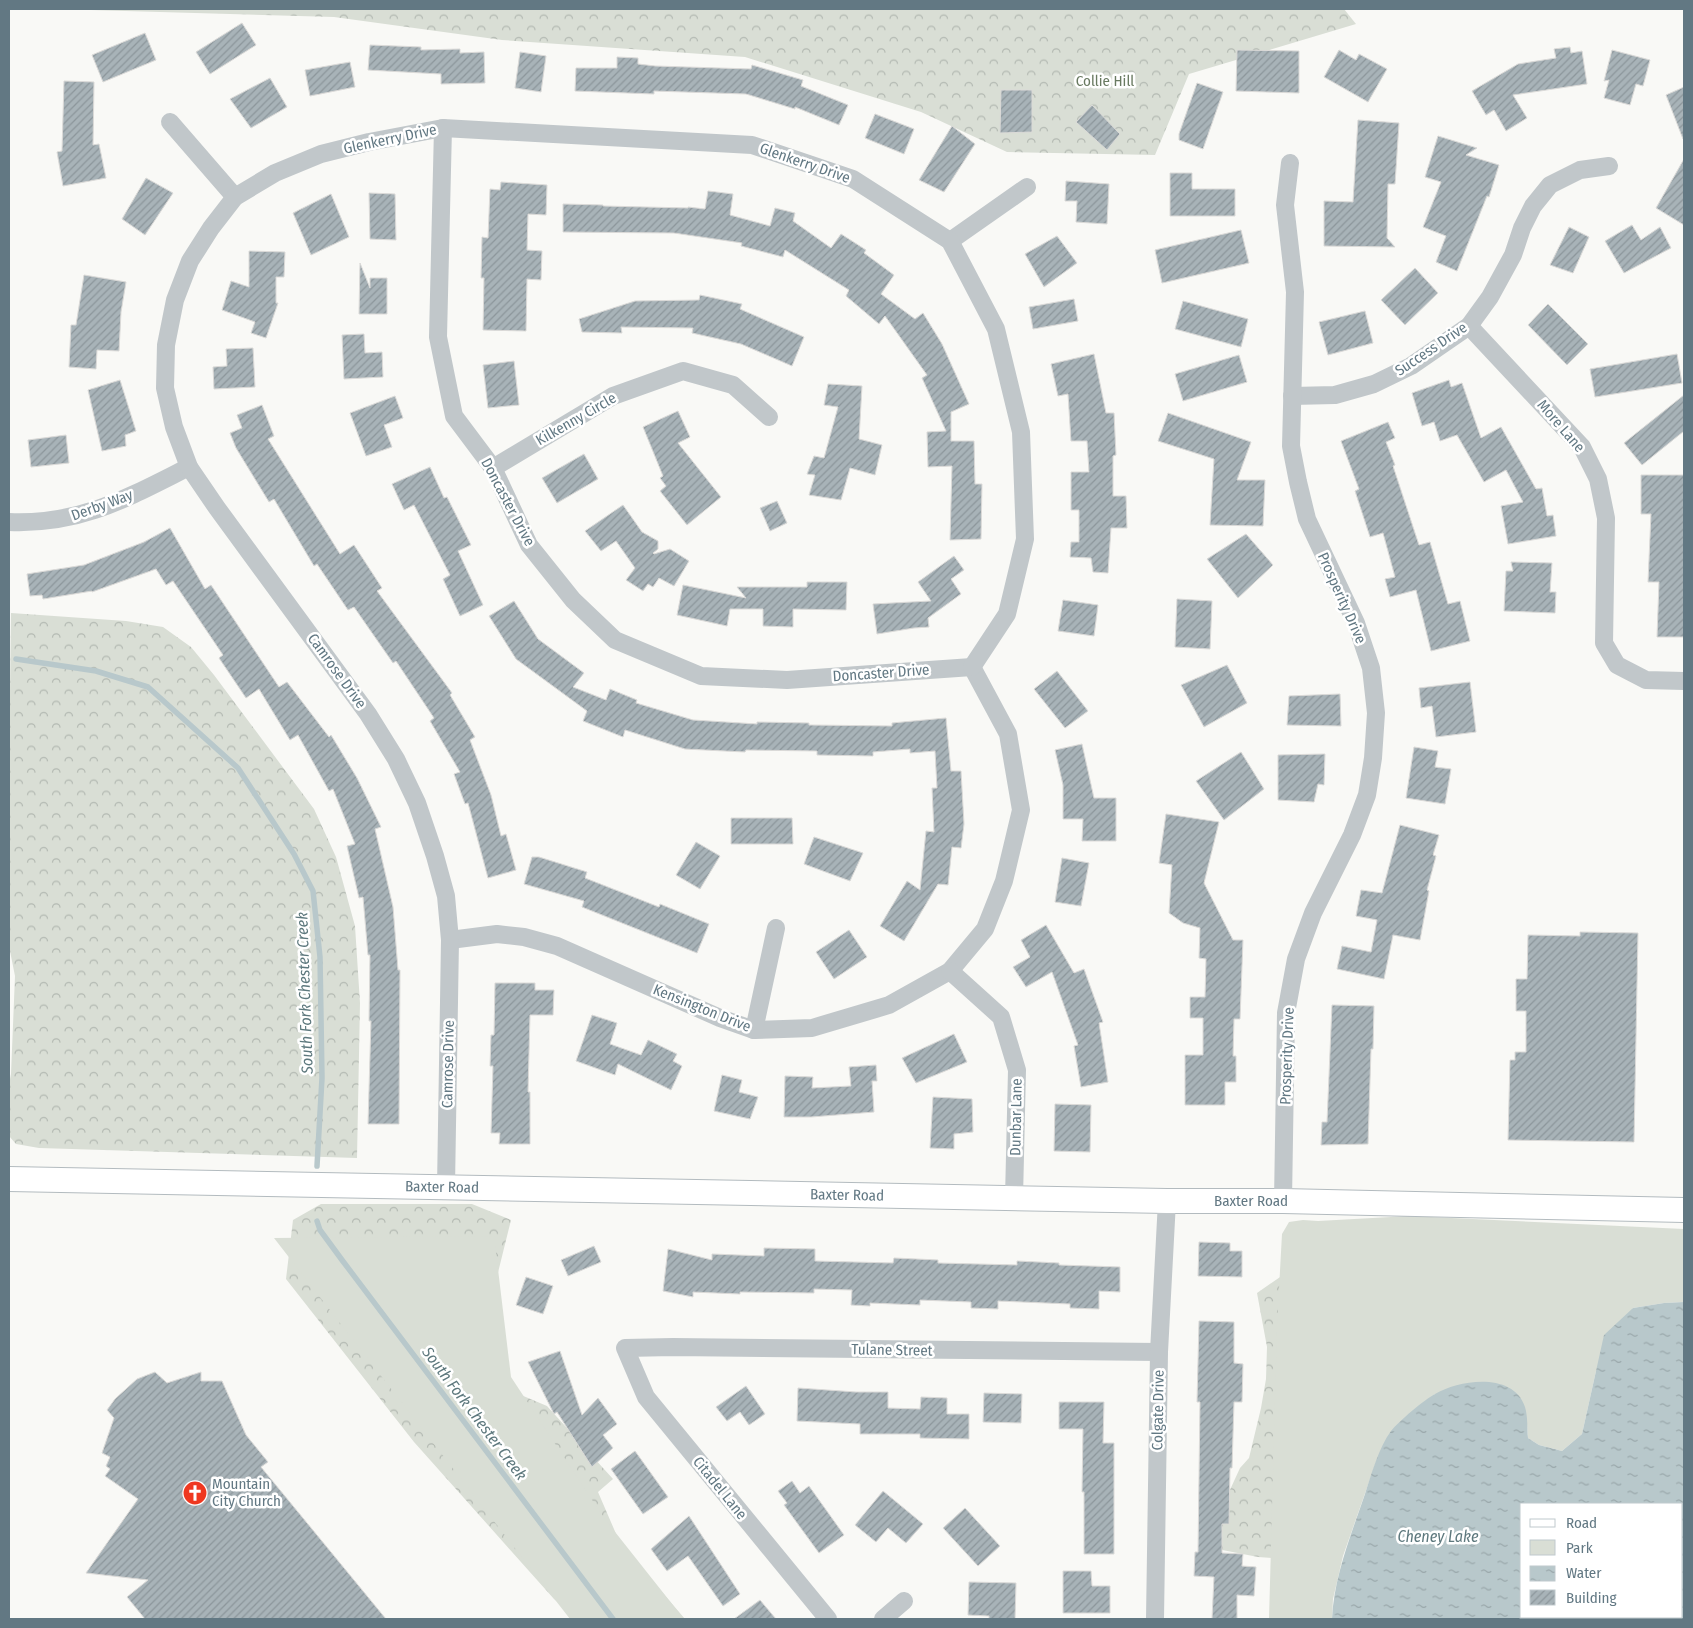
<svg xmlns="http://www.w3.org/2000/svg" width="1693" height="1628" viewBox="0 0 1693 1628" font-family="'Fira Sans Condensed',sans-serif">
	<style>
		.forest { fill: url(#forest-crowns) }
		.park { fill: #d9ded5 }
		.water { fill: url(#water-ripples); fill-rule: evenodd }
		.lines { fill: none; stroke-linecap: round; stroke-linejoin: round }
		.stream { stroke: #b8c8cb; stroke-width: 5.5 }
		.building { fill: url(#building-hatch); stroke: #dbdad8 }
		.secondary-casing { stroke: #b3bbbf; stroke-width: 26 }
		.street { stroke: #c1c7ca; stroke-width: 18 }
		.secondary { stroke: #fff; stroke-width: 24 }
		.labels { text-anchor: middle; stroke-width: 5; stroke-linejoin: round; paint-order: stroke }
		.park-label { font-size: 15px; fill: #697a61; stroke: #fff }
		.street-label { font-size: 15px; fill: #627883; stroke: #fff }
		.poi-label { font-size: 15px; fill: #627883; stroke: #fff; text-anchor: start }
		.water-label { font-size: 16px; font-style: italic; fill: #5d787d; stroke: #fff }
	</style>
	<defs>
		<pattern id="forest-crowns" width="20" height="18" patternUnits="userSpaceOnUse" patternTransform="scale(1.25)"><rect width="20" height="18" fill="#d9ded5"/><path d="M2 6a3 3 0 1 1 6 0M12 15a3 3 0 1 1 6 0" fill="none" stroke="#b3b9b2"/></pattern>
		<pattern id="water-ripples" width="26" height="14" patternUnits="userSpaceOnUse" patternTransform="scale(1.25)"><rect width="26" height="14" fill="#b8c8cb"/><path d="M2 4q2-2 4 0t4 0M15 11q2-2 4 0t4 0" fill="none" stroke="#99a7aa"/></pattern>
		<pattern id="building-hatch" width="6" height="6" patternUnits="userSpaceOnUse" patternTransform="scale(1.25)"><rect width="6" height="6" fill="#a8b3b8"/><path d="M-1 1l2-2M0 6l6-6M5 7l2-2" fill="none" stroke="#8c969b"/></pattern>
	</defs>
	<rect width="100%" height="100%" fill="#f9f9f6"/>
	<g class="forest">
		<path d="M55 9H1344L1356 24 1189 74 1155 155 1007 152 921 112 745 57 502 40 334 17Z"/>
		<path d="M11 613 126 621 163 627 191 647 214 675 314 809 336 857 355 926 360 1003 357 1158 39 1148 16 1144 9 1136V1084L11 1074 15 976 9 946V769Z"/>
		<path d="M321 1204H472L511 1220 490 1305 497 1385 547 1406 613 1479 598 1492 620 1543 685 1619H580L554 1599 414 1442 286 1279 293 1220Z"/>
		<path d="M1283 1275V1559L1258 1557 1207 1547V1540L1240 1468 1249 1458 1261 1408 1266 1379 1267 1347 1257 1293Z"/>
	</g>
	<g class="park">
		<path d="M1409 1216 1684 1229V1302L1664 1303 1633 1308 1596 1371 1582 1434 1562 1451 1539 1445 1528 1438 1527 1424 1435 1394 1392 1431 1376 1462 1343 1556 1333 1599 1332 1619H1269L1277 1326 1282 1234 1289 1222 1303 1220 1318 1221Z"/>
		<path d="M494 1236 511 1377 604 1518 684 1619H570L274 1238Z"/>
	</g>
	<path class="water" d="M1684 1302V1619H1332C1334 1576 1351 1535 1365 1494 1371 1475 1379 1447 1391 1431 1398 1422 1425 1399 1435 1394 1460 1379 1514 1372 1525 1407 1528 1417 1527 1428 1528 1438L1539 1445 1562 1451 1582 1434 1604 1335 1633 1308 1664 1303ZM1522 1504H1682V1617H1522Z"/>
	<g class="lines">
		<g class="stream">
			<path d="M16 659 96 671 148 687 238 768 294 854 313 891 320 957 322 1078 317 1166"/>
			<path d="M317 1221 320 1230 342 1260 613 1619"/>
		</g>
	</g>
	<g class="building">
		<path d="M242 23 256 45 210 74 196 52Z"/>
		<path d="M145 33 156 60 103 82 92 55Z"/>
		<path d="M370 45 421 47V50L460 49V53L484 52 485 83 441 84V74L368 70Z"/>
		<path d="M1570 47 1571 53 1582 51 1587 84 1513 95 1527 118 1506 131 1494 110 1486 115 1472 91 1518 64 1556 58 1554 49Z"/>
		<path d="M1237 50 1299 51V93L1236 91Z"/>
		<path d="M1339 50 1356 60 1359 54 1387 69 1368 102 1324 77Z"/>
		<path d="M1612 50 1650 60 1643 86 1636 84 1630 105 1604 98 1609 80 1604 81Z"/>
		<path d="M520 52 546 56 541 92 515 88Z"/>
		<path d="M617 57 638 58V64L655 66 751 69 752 65 803 80 801 86 848 105 839 125 795 107V109L746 94 654 91V94L575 91 576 68H617Z"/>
		<path d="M350 62 355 87 310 96 305 70Z"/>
		<path d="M270 78 287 107 251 128 230 99Z"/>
		<path d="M64 81 94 82 93 145 99 144 106 178 63 186 57 152 62 151Z"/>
		<path d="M1197 83 1223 92 1203 149 1179 140V134Z"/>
		<path d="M1684 87V139H1683L1666 95Z"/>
		<path d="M1001 90H1032V132L1000 133Z"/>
		<path d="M1092 105 1120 134 1107 150 1076 122Z"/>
		<path d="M875 114 914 129 904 154 865 138Z"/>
		<path d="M1358 120 1399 123 1395 184H1388L1387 238 1395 247 1324 246V201L1353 202Z"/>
		<path d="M952 126 975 144 944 192 919 180Z"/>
		<path d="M1438 136 1477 148 1466 155 1499 165 1489 197 1487 196 1457 271 1436 262 1446 236 1423 227 1441 182 1425 177Z"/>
		<path d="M1684 159V225L1656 208Z"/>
		<path d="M1170 173H1192V189H1235V216H1170Z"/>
		<path d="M146 178 173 193 145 235 122 219Z"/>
		<path d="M1066 181 1109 184 1107 224 1076 222 1077 201H1065Z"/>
		<path d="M501 182 547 185 546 215 528 214 527 250 542 251 541 280 527 279 526 331 483 330 484 278H481L482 237 488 238 490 189 500 190Z"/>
		<path d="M708 191 733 194 730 215 770 226 775 208 795 213 793 221 831 248 841 234 866 250 864 253 894 275 881 294 915 319 923 313 942 344 969 404 951 412V441H974L975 484H982L981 539 950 540 952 466 928 467 927 432 946 431 922 378 927 375 885 316 879 324 846 296 849 290 785 250 783 257 741 246 742 243 674 233 563 232V204L603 205V206L688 208V207L705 209Z"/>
		<path d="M369 193 395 194 396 240 370 239Z"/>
		<path d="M331 194 349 237 311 255 293 213Z"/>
		<path d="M1632 225 1641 240 1660 227 1671 248 1624 273 1605 241Z"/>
		<path d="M1569 227 1589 237 1573 273 1550 265Z"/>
		<path d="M1241 230 1249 263 1162 283 1155 250Z"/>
		<path d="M1057 236 1077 263 1044 287 1025 254Z"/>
		<path d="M249 251 285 252 284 277H276V303H278L266 338 251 333 255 322 222 310 231 281 249 287Z"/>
		<path d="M360 263 370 288V278H387V314H359Z"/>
		<path d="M1415 268 1438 293 1405 325 1381 300Z"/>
		<path d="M84 275 126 282 121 312 119 351 97 350 96 369 69 367 71 325H76Z"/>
		<path d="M700 295 742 304 740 309 804 337 792 366 741 344 692 333 693 328 621 327 622 333 582 332 579 319 635 301 699 300Z"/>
		<path d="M1074 299 1078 321 1033 329 1029 307Z"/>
		<path d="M1183 301 1248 319 1241 347 1175 329Z"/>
		<path d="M1548 304 1588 344 1567 365 1528 325Z"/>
		<path d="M1365 311 1373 343 1328 355 1319 322Z"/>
		<path d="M364 334 365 353 382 352 383 377 344 379 342 335Z"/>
		<path d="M253 348 255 387 214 389 213 367 227 366 226 349Z"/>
		<path d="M1094 354 1106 413H1114L1116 455 1113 456V496H1126L1127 528H1111L1108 573 1093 572 1091 558 1070 557 1071 542H1079V510H1071V472H1089L1087 441H1071L1068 394 1058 396 1051 364Z"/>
		<path d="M1677 354 1682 383 1595 397 1590 369Z"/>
		<path d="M1239 355 1247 382 1183 401 1175 374Z"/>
		<path d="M514 361 519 405 488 408 483 365Z"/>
		<path d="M120 380 136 431 125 435 126 446 102 451 88 390Z"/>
		<path d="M1449 380 1451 387 1462 383 1481 438 1501 427 1536 489 1542 488 1547 516 1553 515 1556 536 1508 544 1501 506 1523 502 1506 470 1484 482 1457 435 1440 441 1434 422 1422 426 1412 393Z"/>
		<path d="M828 384 862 386 859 439 882 445 875 475 850 468 841 500 809 495 815 475 807 474 814 456 824 458 838 407 824 405Z"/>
		<path d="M1684 395V431L1642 465 1624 443Z"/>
		<path d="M395 396 403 418 384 425 392 447 366 456 350 413Z"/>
		<path d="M262 405 274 436 268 439 340 554 354 545 382 588 377 591 452 693 450 695 475 737 470 740 491 795 501 836 506 834 516 870 488 878 468 803 465 804 454 774 460 772 430 721 434 718 396 661 393 663 354 607 348 610 317 564 314 566 274 499 269 502 236 448 230 433 242 428 237 415Z"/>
		<path d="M678 411 690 437 678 443 721 497 687 525 660 491 666 486 660 478 663 476 643 427Z"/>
		<path d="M1168 413 1251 442 1237 480H1265L1263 526 1210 525 1214 459 1158 441Z"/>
		<path d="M1388 422 1395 438 1386 442 1395 465 1393 466 1419 545 1430 542 1448 604 1460 601 1470 641 1431 651 1416 590 1390 597 1385 579 1395 577 1383 533 1370 537 1355 491 1359 489 1341 441Z"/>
		<path d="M66 435 69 463 31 467 28 440Z"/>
		<path d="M584 454 598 479 557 503 542 478Z"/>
		<path d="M430 467 444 498 447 497 471 545 458 551 483 605 460 616 443 579 450 575 414 505 404 510 392 484Z"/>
		<path d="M1641 475H1684V637H1657L1659 582H1648L1651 514H1641Z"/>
		<path d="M777 501 787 523 770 531 760 508Z"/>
		<path d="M623 505 642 532 658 541V549L653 553 654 554 670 549 689 561 674 586 659 578 653 587 648 584 643 591 626 580 635 568 616 541 601 551 585 531Z"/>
		<path d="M170 528 205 589 211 585 279 687 287 682 329 737 331 735 357 778 381 827 375 829 393 907 398 970H400L399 1124H368L371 1021H369L370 955H368L363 897 359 898 347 846 355 844 333 789 329 791 298 735 290 740 259 689 246 698 219 658 223 655 173 581 166 585 156 569 92 592V591L43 599 42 595 30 596 27 574 84 565 144 542Z"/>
		<path d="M1246 534 1273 565 1238 598 1207 559Z"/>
		<path d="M954 556 964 570 951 579 961 594 928 618 929 627 914 628 877 634 873 604 931 601 918 582Z"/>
		<path d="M1511 562 1552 563 1550 592H1556L1555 613 1504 611 1506 571H1513Z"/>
		<path d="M807 582H847L846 610 793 609V627L763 626V609H730L727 626 677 615 683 585 746 598 737 587H807Z"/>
		<path d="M1177 599 1212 601 1210 649 1175 647Z"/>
		<path d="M1063 600 1098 605 1094 636 1058 631Z"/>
		<path d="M514 601 538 639 584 673 573 687 606 700 610 689 637 700 636 703 693 720 757 724V722L809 723V725L892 726V723L946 718 951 771H961L964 824 961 848 952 847 948 885 938 884 904 941 880 926 907 881 920 890 926 831 934 832 932 788H937L935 751 910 753V749L873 752V756L817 755V751L746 750 745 752 685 749 625 730 623 737 583 721 587 711 516 659 489 616Z"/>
		<path d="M1227 665 1247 703 1204 727 1181 685Z"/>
		<path d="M1057 671 1088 711 1065 728 1034 689Z"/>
		<path d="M1470 682 1476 732 1436 737 1432 706 1421 708 1419 688Z"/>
		<path d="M1340 694 1341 726 1287 725 1289 696Z"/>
		<path d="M1082 744 1094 798H1116V841H1082L1083 819H1063V785L1055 750Z"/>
		<path d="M1414 747 1438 751 1435 767 1451 769 1445 804 1406 798Z"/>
		<path d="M1241 752 1264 789 1224 820 1196 781Z"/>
		<path d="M1325 754 1324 785 1318 784 1314 802 1278 800V755Z"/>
		<path d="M1166 814 1219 822 1204 883 1233 940H1243L1240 1019H1234L1233 1056H1236V1082H1225V1105H1185V1055H1203V1018H1190V997H1205L1206 959 1199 958 1200 928 1183 923 1169 913 1172 865 1159 863Z"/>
		<path d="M731 818H792L793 844H731Z"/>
		<path d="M1400 825 1439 835 1433 855 1436 856 1427 890 1429 891 1420 940 1393 935 1384 979 1337 969 1342 946 1371 952 1377 920 1356 916 1361 890 1382 893Z"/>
		<path d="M814 837 863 853 850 881 804 864Z"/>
		<path d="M696 842 720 856 700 889 676 875Z"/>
		<path d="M532 857H539L587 872 585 878 659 907 660 904 709 924 697 953 582 907 584 901 524 884Z"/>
		<path d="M1062 858 1089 863 1081 906 1055 902Z"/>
		<path d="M1046 925 1074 973 1084 969 1103 1022 1099 1023 1108 1082 1081 1087 1074 1046 1078 1045 1052 972 1026 987 1013 967 1030 957 1021 940Z"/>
		<path d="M849 930 867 957 834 979 816 952Z"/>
		<path d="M1580 932 1638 933 1634 1142 1508 1140 1510 1060H1515V1052H1526V1011H1516V979H1527L1528 935 1580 936Z"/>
		<path d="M495 983H535V990H554L553 1015H530L528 1092H530V1144H499L500 1133H491L493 1066H490L491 1035H494Z"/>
		<path d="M1332 1005 1374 1006 1373 1049H1371L1368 1144 1321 1145 1322 1122H1327Z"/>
		<path d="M592 1015 617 1023 610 1044 641 1055 648 1040 677 1054 673 1061 682 1066 671 1090 618 1064 615 1075 576 1061Z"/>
		<path d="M954 1034 967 1062 916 1083 902 1058Z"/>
		<path d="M876 1065 877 1081H872L874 1112 811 1117H784L785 1076 813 1077 812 1088 851 1086 849 1067Z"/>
		<path d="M722 1075 742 1080 739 1092 758 1097 750 1119 714 1111Z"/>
		<path d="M933 1097 972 1099 973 1132 954 1134V1149L930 1148Z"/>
		<path d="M1055 1104 1091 1105 1090 1152 1054 1151Z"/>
		<path d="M1199 1242 1230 1243V1251H1242V1277L1198 1276Z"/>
		<path d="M594 1246 601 1262 568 1276 561 1260Z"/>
		<path d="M764 1248 815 1249V1261L893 1263 894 1258 938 1260V1263L1017 1265V1261L1059 1263V1265L1120 1267V1292L1099 1291V1309L1070 1308V1304L998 1301V1309L971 1308V1302L920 1300V1305L870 1303V1306L851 1305 852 1290 814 1289V1293L740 1292V1294L693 1292V1297L663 1291 668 1249 712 1260V1254L764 1256Z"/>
		<path d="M526 1277 553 1286 543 1314 516 1305Z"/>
		<path d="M1199 1321 1234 1322V1363L1243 1364 1242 1402H1234L1232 1468H1230L1229 1524H1222V1553L1243 1554 1242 1566 1256 1567 1254 1596 1237 1595V1619H1212L1214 1577 1194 1576 1195 1552H1198L1200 1402H1197Z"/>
		<path d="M560 1351 582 1415 598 1398 617 1424 603 1435 613 1448 592 1467 557 1412 554 1414 528 1362Z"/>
		<path d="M155 1372 167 1383 201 1372V1381H222L246 1435 268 1462 261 1467 386 1619H145L127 1597 148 1580 86 1573 138 1499 105 1476 110 1469 106 1466 110 1457 102 1453 114 1418 107 1410 115 1399 137 1379Z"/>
		<path d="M746 1386 765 1414 749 1425 740 1412 727 1421 716 1407Z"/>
		<path d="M798 1388 856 1392H888V1408L920 1409 921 1397 947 1398V1414H969V1439L920 1438V1434H860V1424L797 1421Z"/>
		<path d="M984 1393 1022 1394 1021 1423 983 1422Z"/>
		<path d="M1059 1402H1104L1103 1443H1114V1554H1084V1492H1082L1083 1429H1059Z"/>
		<path d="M635 1451 668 1497 643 1514 611 1469Z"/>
		<path d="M792 1481 800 1493 809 1486 844 1535 819 1553 784 1505 787 1503 778 1491Z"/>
		<path d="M883 1491 923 1524 906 1543 888 1528 876 1542 855 1525Z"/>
		<path d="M965 1508 1000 1546 978 1566 943 1528Z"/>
		<path d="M689 1516 740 1594 723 1606 688 1556 667 1571 651 1549Z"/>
		<path d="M1063 1571H1091L1092 1586H1110V1613H1063Z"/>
		<path d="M969 1582 1016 1583 1015 1619H989V1616L968 1615Z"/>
		<path d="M760 1600 776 1619H734Z"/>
	</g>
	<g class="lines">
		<defs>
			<path id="secondary" d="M9 1179 1167 1201H1283L1684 1210"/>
		</defs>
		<use href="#secondary" class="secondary-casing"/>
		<g class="street">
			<path d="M170 122 235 197"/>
			<path d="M443 128 438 337 454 416 493 468 529 545 573 600 615 640 701 676 787 680 972 667"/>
			<path d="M950 241 1027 187"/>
			<path d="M1469 326 1582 447 1598 479 1606 518 1604 643 1617 665 1646 680 1684 681"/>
			<path d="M1292 396 1335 395 1374 384 1411 366 1469 326 1490 297 1513 255 1522 228 1533 206 1550 185 1580 170 1609 166"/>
			<path d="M493 468 613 396 683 371 733 385 769 417"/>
			<path d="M9 522C81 525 127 498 189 467"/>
			<path d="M450 940 497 934 524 937 557 946 720 1018 754 1030 812 1028 889 1005 950 971 985 929 1004 881 1021 810 1008 734 972 667"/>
			<path d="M950 971 1001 1017 1017 1070 1014 1198"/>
			<path d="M754 1030 776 928"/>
			<path d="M446 1187 450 940 446 896 435 856 417 803 396 759 368 714 217 508 189 467 174 427 165 388 166 345 175 300 190 261 211 228 235 197 275 173 321 154 369 142 443 128 752 145 853 179 950 241 996 329 1021 432 1025 539 1007 614 972 667"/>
			<path d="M1283 1201 1286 1013 1296 959 1313 913 1352 835 1367 795 1373 758 1376 713 1371 668 1356 623 1307 519 1298 482 1291 446 1295 292 1285 205 1290 163"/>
			<path d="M828 1619 646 1397 625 1348 673 1347 1159 1352"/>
			<path d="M883 1619 904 1601"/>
			<path d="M1155 1619 1159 1352 1167 1201"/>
		</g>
		<use href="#secondary" class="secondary"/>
	</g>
	<defs>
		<symbol id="church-disc" viewBox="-11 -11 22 22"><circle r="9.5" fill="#ef3820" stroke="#fff"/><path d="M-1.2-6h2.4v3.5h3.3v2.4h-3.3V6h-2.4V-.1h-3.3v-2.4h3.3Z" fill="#fff"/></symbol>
	</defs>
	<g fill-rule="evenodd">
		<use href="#church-disc" x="181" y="1479" width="28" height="28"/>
	</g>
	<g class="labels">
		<g class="park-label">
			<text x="1105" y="86">Collie Hill</text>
		</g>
		<g class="street-label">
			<text transform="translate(390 139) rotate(-12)" y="5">Glenkerry Drive</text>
			<text transform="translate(805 163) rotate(19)" y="5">Glenkerry Drive</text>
			<text transform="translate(1431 349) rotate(-34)" y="5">Success Drive</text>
			<text transform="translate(576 419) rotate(-30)" y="5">Kilkenny Circle</text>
			<text transform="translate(1561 426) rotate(49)" y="5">More Lane</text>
			<text transform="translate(508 502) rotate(62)" y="5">Doncaster Drive</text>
			<text transform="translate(102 505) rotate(-20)" y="5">Derby Way</text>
			<text transform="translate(1342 598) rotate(66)" y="5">Prosperity Drive</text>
			<text transform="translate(337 671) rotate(54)" y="5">Camrose Drive</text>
			<text transform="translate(881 673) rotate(-4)" y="5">Doncaster Drive</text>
			<text transform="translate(702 1008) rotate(22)" y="5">Kensington Drive</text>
			<text transform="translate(1287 1056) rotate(-88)" y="5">Prosperity Drive</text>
			<text transform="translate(448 1064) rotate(-89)" y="5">Camrose Drive</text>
			<text transform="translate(1016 1117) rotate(-89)" y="5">Dunbar Lane</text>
			<text transform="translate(442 1187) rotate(1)" y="5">Baxter Road</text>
			<text transform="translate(847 1195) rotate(1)" y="5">Baxter Road</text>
			<text x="1251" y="1206">Baxter Road</text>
			<text transform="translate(892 1350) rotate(1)" y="5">Tulane Street</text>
			<text transform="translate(1158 1410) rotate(-89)" y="5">Colgate Drive</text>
			<text transform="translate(720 1488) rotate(51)" y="5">Citadel Lane</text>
		</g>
		<g class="poi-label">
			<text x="212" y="1489">Mountain<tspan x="212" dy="17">City Church</tspan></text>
		</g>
		<g class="water-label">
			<text transform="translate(304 993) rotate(-92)" y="6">South Fork Chester Creek</text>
			<text transform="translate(475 1413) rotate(53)" y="6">South Fork Chester Creek</text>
			<text x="1438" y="1542">Cheney Lake</text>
		</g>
	</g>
	<rect width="1693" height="1628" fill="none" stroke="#627883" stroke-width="20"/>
	<rect x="1520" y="1503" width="162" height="115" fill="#ffffff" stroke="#c0c9cd"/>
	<rect x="1530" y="1519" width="25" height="8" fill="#ffffff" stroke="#c0c9cd"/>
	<text x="1566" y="1528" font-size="15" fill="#627883">Road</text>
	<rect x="1530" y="1540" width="25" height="15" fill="#d9ded5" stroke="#c0c9cd"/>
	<text x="1566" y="1553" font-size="15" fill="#627883">Park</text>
	<rect x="1530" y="1566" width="25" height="15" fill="url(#water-ripples)" stroke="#c0c9cd"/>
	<text x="1566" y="1578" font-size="15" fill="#627883">Water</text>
	<rect x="1530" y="1590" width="25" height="15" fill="url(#building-hatch)" stroke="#c0c9cd"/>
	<text x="1566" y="1603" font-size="15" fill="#627883">Building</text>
</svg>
